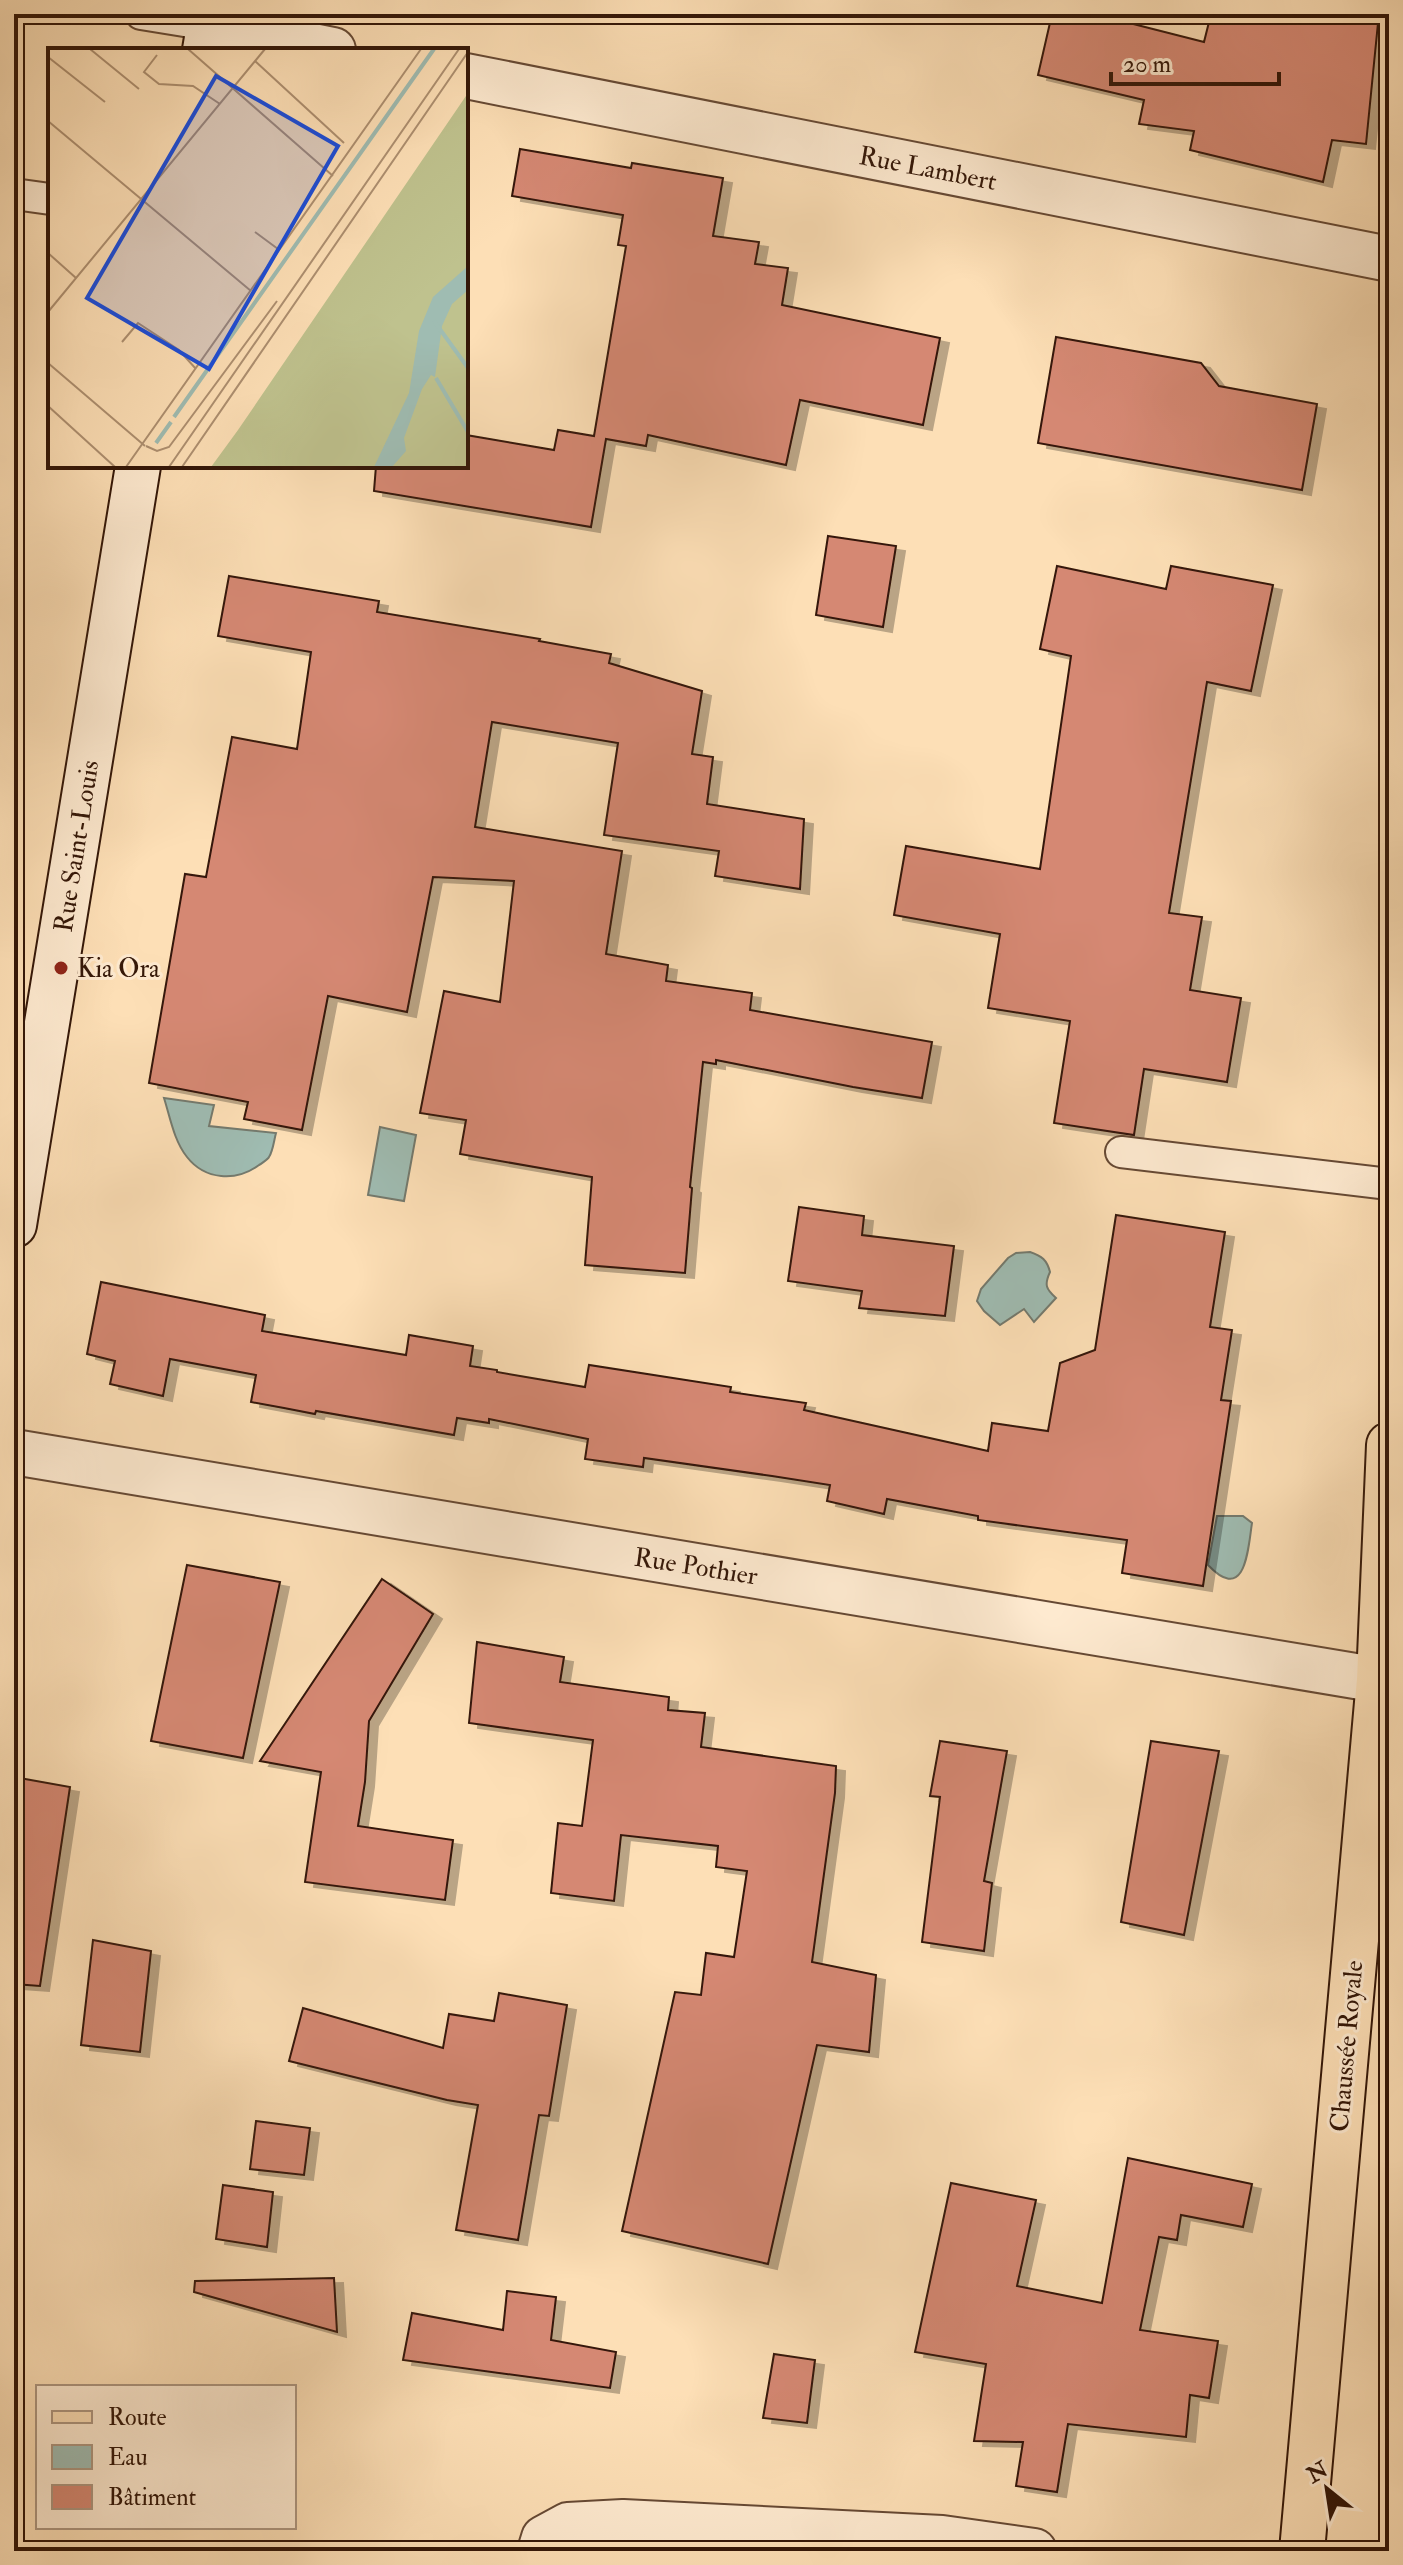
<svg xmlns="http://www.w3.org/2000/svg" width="1403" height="2565" viewBox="0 0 1403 2565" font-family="'IM FELL Double Pica',serif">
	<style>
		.water { fill: #9fbcb2; stroke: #747a6e; stroke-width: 2 }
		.building { fill: #d58873; stroke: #341708; stroke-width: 2; filter: url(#shadow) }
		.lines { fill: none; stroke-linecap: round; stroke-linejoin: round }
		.lane-casing { stroke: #664934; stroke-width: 34 }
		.street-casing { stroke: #664934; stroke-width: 48 }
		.secondary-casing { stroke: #341708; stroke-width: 48 }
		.primary-casing { stroke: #341708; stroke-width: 48 }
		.lane { stroke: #feead0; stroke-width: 30 }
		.street { stroke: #feead0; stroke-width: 44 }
		.secondary { stroke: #feead0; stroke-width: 44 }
		.primary { stroke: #fddfb6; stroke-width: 44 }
		.poi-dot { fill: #8f2418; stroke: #feead0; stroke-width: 3 }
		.labels { text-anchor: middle; stroke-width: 6; stroke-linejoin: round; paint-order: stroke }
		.street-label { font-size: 26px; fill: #341708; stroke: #feead0 }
		.poi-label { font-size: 26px; fill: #341708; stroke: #feead0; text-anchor: start }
		.inset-river { fill: none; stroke: #9fbcb2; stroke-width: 4 }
		.inset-road { fill: none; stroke: #ad8f70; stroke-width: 2 }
		.view { fill: #1d4ed8; fill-opacity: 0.15; stroke: #1d4ed8; stroke-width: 4 }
		.inset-edge { fill: none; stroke: #341708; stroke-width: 4 }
	</style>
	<defs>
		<filter id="shadow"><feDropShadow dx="9" dy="5" stdDeviation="0" flood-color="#0004"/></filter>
	</defs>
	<rect width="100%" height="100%" fill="#fddfb6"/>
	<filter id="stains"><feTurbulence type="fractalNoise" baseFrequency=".0025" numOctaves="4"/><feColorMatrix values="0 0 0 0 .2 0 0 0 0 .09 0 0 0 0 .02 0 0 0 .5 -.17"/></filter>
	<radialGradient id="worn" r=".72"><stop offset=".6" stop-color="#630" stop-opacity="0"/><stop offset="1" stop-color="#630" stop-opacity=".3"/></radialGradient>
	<g class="water">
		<path d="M164 1098 214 1105 209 1126 276 1133C274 1140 273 1151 269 1157 268 1159 261 1164 259 1165 236 1182 205 1180 187 1157 174 1141 170 1117 164 1098Z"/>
		<path d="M380 1127 416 1135 404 1201 368 1195Z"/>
		<path d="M1030 1252C1042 1256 1047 1260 1050 1272 1044 1285 1046 1289 1056 1298L1034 1322 1024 1309 1000 1325 984 1311 977 1301 981 1289 1008 1258 1016 1253Z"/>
		<path d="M1217 1516H1243L1252 1523C1248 1548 1246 1605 1208 1565Z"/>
	</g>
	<g class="building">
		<path d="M1052 14H1094L1204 42 1211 14H1362L1361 21 1378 23 1366 144 1332 140 1323 182 1190 150 1194 131 1139 124 1144 100 1038 75Z"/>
		<path d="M520 149 631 168 632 163 723 178 713 236 759 242 755 264 788 268 782 305 940 338 923 425 800 400 786 465 648 435 646 446 606 439 591 527 374 491 376 466H466V435L554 450 558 430 594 436 626 246 618 245 623 215 512 196Z"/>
		<path d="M1056 337 1201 363 1219 386 1317 404 1302 490 1038 443Z"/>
		<path d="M828 536 896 546 883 627 816 615Z"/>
		<path d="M1057 566 1166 589 1171 566 1273 585 1251 691 1207 682 1169 913 1202 917 1190 990 1241 998 1227 1082 1144 1069 1134 1135 1054 1123 1070 1021 988 1008 1000 934 894 915 906 846 1040 869 1071 656 1040 649Z"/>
		<path d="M229 576 379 601 377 612 540 639 539 641 611 654 609 663 702 691 692 754 713 757 707 804 804 819 800 889 715 876 719 851 604 835 618 743 492 722 475 827 622 851 606 954 668 965 666 981 752 993 750 1010 932 1042 922 1098 853 1087 716 1060V1064L703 1062 690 1187 692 1188 685 1273 585 1265 592 1177 460 1154 466 1120 420 1113 444 991 500 1002 514 881 433 877 407 1012 328 996 302 1130 244 1119 248 1102 149 1083 185 874 206 877 232 737 297 749 311 652 218 636Z"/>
		<path d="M799 1207 864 1216 862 1235 954 1246 945 1316 859 1308 862 1291 788 1281Z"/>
		<path d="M1116 1215 1225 1232 1210 1327 1232 1330 1221 1400 1231 1401 1203 1586 1122 1573 1127 1540 978 1520V1516L887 1499 884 1514 827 1501 830 1485 772 1476 644 1458 643 1467 585 1459 588 1439 489 1419V1423L457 1418 454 1435 316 1411 315 1414 284 1408 251 1402 256 1375 170 1359 163 1396 110 1384 115 1361 87 1354 101 1282 265 1315 262 1331 406 1355 409 1335 473 1346 470 1366 497 1370V1372L585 1387 589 1365 731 1387 730 1392 806 1403 804 1410 988 1451 992 1423 1048 1431 1060 1363 1095 1350Z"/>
		<path d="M187 1565 280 1582 243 1758 151 1741Z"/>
		<path d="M382 1579 433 1614 369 1721 365 1782 358 1826 453 1840 445 1900 305 1882 321 1772 260 1761Z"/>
		<path d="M477 1642 564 1657 560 1682 669 1697 668 1710 705 1713 701 1747 836 1766 835 1793 812 1962 876 1975 869 2052 817 2045 768 2264 622 2231 675 1992 701 1995 706 1953 734 1957 747 1871 716 1867 718 1846 621 1835 614 1901 551 1893 558 1823 582 1826 593 1740 469 1723Z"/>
		<path d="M940 1741 1007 1751 984 1881 992 1883 984 1951 922 1942 940 1797 930 1796Z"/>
		<path d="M1151 1741 1219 1751 1184 1935 1121 1922Z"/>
		<path d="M14 1777 70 1787 40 1986 14 1984Z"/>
		<path d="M93 1940 151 1951 140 2052 81 2045Z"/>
		<path d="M499 1993 567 2005 549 2116 539 2115 518 2240 456 2230 478 2105 447 2100 289 2061 303 2008 443 2048 449 2014 494 2021Z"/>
		<path d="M256 2121 310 2128 304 2175 250 2169Z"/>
		<path d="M1128 2158 1252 2184 1243 2227 1181 2215 1177 2240 1159 2237 1140 2330 1218 2341 1209 2398 1190 2395 1186 2437 1068 2424 1057 2492 1016 2486 1023 2442 974 2441 986 2364 915 2352 951 2183 1036 2200 1017 2286 1102 2303Z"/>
		<path d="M223 2185 273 2192 267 2247 216 2239Z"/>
		<path d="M334 2278 337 2332 194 2292 195 2281Z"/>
		<path d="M507 2291 556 2297 551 2340 616 2352 610 2388 403 2360 412 2313 503 2330Z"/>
		<path d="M774 2354 815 2360 807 2423 763 2418Z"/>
	</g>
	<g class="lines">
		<defs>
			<g id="lane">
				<path d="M141 14 209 25"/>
				<path d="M14 194 50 199"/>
				<path d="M1121 1152 1389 1184"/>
			</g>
			<g id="street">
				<path d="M209 25 333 50"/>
				<path d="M466 76 1389 259"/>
				<path d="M14 1452 1379 1680"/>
				<path d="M540 2551 544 2538 568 2525 623 2522 942 2538 1034 2551"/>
			</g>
			<g id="secondary">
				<path d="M205 50 211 14"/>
				<path d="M14 1225 138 466"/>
			</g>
			<path id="primary" d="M1302 2551 1379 1680 1389 1445"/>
		</defs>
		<use href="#lane" class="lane-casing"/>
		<use href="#street" class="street-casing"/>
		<use href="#secondary" class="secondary-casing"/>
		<use href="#primary" class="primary-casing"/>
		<use href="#lane" class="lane"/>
		<use href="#street" class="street"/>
		<use href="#secondary" class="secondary"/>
		<use href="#primary" class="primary"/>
	</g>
	<circle class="poi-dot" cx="61" cy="968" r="8"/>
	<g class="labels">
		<g class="street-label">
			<text transform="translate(928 168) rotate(11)" y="9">Rue Lambert</text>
			<text transform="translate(76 846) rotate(-81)" y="9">Rue Saint-Louis</text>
			<text transform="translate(696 1566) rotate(9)" y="9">Rue Pothier</text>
			<text transform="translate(1346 2046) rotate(-85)" y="9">Chaussée Royale</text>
		</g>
		<g class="poi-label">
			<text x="77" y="977">Kia Ora</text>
		</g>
	</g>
	<g transform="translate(48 48)">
		<rect width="420" height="420" fill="#fddfb6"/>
		<path d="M420 45V419H163L190 382Z" fill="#bfc28e"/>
		<path d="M420 218V242L404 256 394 278 387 329 383 327 374 341 356 390 358 403 344 419H326L361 345 371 283 385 249Z" fill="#9fbcb2"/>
		<path class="inset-river" d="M386 273 420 320M388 330 420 384M126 369 386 1M108 395 123 374"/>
		<path class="inset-road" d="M42 1 91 41M140 1 285 128M109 7 96 24 111 36 145 38 172 56M0 9 57 54M207 13 296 95M0 73 203 243M207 184 230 201M0 205 28 230M0 264 217 1M74 294 90 275 131 302 148 321M0 315 97 398M0 358 67 419M98 398 109 403 121 399 229 253M78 419 373 1M121 419 411 1M134 419 420 4"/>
		<path class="view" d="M168 28 290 98 161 321 39 250Z"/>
		<rect width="420" height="420" class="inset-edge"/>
	</g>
	<rect width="1403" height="2565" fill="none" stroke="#fddfb6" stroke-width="48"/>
	<rect x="16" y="16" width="1371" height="2533" fill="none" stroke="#341708" stroke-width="4"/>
	<rect x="24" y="24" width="1355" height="2517" fill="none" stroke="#341708" stroke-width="2"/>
	<rect x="36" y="2385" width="260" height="144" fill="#feead0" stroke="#ad9680" stroke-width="2"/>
	<rect x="52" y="2411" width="40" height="12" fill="#fddfb6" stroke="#ad9680" stroke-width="2"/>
	<text x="108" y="2425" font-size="24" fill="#341708">Route</text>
	<rect x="52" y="2445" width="40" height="24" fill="#9fbcb2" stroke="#ad9680" stroke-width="2"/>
	<text x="108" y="2465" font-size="24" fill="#341708">Eau</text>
	<rect x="52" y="2485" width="40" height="24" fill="#d58873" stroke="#ad9680" stroke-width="2"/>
	<text x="108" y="2505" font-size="24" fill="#341708">Bâtiment</text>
	<g transform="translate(1327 2489) rotate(330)" stroke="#feead0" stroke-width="6" paint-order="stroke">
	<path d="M0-6L14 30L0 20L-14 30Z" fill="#341708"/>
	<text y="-12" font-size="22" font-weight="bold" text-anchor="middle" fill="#341708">N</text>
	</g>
	<path d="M1111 72v12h168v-12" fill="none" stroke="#341708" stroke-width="4"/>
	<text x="1123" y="72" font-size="24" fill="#341708" stroke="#feead0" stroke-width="6" paint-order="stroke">20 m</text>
	<rect width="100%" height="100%" filter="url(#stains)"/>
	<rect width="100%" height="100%" fill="url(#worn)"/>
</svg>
